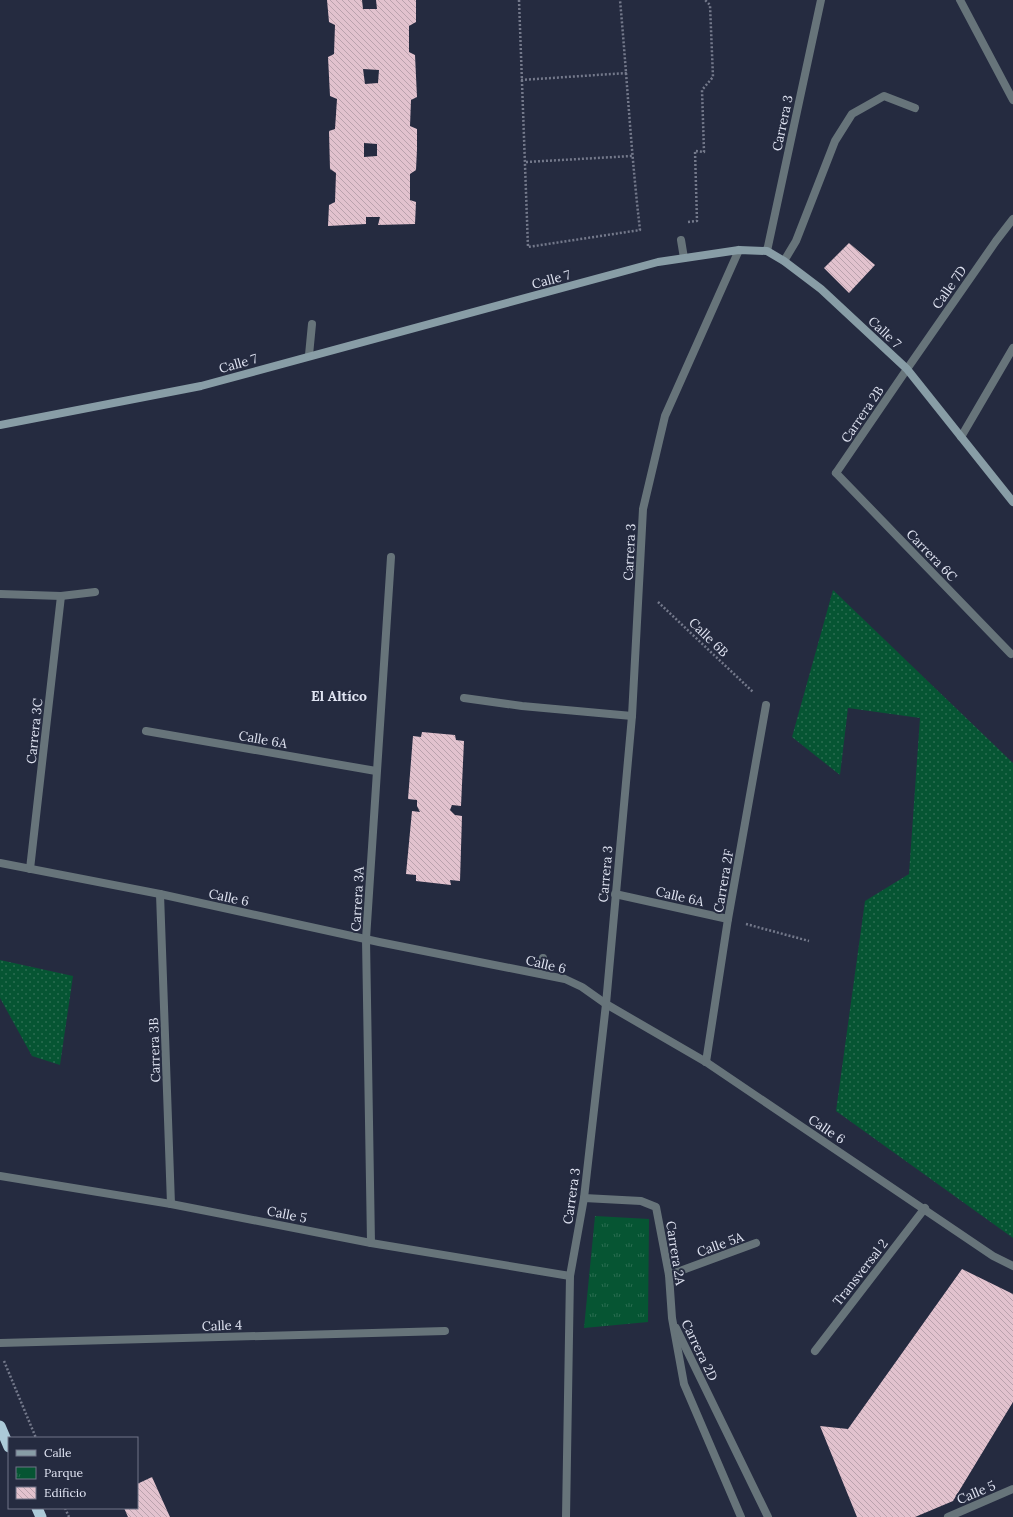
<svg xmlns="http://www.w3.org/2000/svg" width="1013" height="1517" viewBox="0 0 1013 1517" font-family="Lora,serif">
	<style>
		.grass { fill: url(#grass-dots) }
		.park { fill: url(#park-tufts) }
		.building { fill: url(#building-back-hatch); fill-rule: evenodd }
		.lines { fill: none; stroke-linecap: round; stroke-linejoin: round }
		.path { stroke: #74798b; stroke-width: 2.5; stroke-dasharray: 2 2; stroke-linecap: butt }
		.service { stroke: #67747a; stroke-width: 8 }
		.minor { stroke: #67747a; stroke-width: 8 }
		.tertiary { stroke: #67747a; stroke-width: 8 }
		.secondary { stroke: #889da6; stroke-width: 8 }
		.trunk { stroke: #accad8; stroke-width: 11 }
		.labels { text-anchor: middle; stroke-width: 4; stroke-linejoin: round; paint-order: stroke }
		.street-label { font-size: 13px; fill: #e0e4f2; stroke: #252b40 }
		.neighbourhood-label { font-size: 14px; font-weight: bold; fill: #e0e4f2; stroke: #252b40 }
	</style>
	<defs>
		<pattern id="grass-dots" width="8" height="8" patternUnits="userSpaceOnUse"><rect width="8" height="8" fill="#065533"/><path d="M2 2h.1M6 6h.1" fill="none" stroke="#2a6d51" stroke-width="1.8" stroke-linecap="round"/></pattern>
		<pattern id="park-tufts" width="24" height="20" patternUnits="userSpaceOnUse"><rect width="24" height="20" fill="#065533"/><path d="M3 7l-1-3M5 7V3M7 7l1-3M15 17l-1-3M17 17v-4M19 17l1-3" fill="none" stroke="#2a6d51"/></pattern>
		<pattern id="building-back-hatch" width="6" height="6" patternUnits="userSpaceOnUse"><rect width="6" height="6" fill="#e2c2ce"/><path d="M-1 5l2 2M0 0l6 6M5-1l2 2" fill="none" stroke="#baa2ad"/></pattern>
	</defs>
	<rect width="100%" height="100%" fill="#252b40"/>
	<g class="grass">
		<path d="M833 590 1013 763V1238L836 1111 865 901 909 874 920 718 848 708 840 775 792 737Z"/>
		<path d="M0 960 73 976 60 1065 32 1056 0 998Z"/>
	</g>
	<path class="park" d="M595 1216 649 1219 648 1322 584 1328Z"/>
	<g class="building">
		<path d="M327 0H362L363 9H377L376 0H416V22L409 26V52L415 55 417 97 411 100 410 126 417 129V149L416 170 410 174V200L416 202 415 224 378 225 380 217H366V224L328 226 329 205 335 202 336 173 330 169 329 131 335 129 337 99 330 96 328 57 334 54 335 25 329 22ZM363 69 379 70 378 83 365 84ZM364 143 377 144V156L364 157Z"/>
		<path d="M849 243 875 265 849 293 824 268Z"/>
		<path d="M422 732 455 735 456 740 464 741 461 806 452 805 450 810 455 815 462 816 460 881 450 880 451 885 416 881V875L406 874 412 811 420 812 417 806V800L408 799 413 736 421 737Z"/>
		<path d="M962 1269 1013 1294V1402L953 1501 915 1517H857L820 1426 848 1429Z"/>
		<path d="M152 1477 170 1517H128L124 1508H137V1484Z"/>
	</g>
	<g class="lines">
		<g class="path">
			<path d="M519 0 528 247 640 230C631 153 627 77 620 0"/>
			<path d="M521 80 627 73"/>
			<path d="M526 162 632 156"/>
			<path d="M688 222 697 221 695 151 704 152 702 90 713 77 710 5 705 0"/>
			<path d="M658 602 753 692"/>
			<path d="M746 924 809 941"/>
			<path d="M4 1361 36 1438"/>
			<path d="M65 1508 69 1517"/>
		</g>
		<g class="service">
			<path d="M960 0 1013 100"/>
			<path d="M681 240 684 258"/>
			<path d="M767 251 821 0"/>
			<path d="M784 261 796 241 835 141 852 114 884 96 915 108"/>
			<path d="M309 355 312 324"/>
			<path d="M961 437 1013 348"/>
			<path d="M836 473 1011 654"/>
			<path d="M464 698 522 706 632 716"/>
			<path d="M615 894 728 919"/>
			<path d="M542 974 543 958"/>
			<path d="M815 1351 925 1208"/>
		</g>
		<g class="minor">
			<path d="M836 473 907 369"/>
			<path d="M0 594 61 596 95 592"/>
			<path d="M146 731 376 771"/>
			<path d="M0 863 160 894 379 942 565 979 582 987 606 1004 706 1062 993 1256 1013 1266"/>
			<path d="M30 869 61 596"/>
			<path d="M160 894 171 1204"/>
			<path d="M706 1062 728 919 766 705"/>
			<path d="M0 1176 171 1204 371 1243 570 1276"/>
			<path d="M584 1198 641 1201 656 1207 669 1275 672 1318 684 1384 741 1517"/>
			<path d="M371 1243 366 939 391 557"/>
			<path d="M669 1275 756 1243"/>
			<path d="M676 1328 768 1517"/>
			<path d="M0 1343 445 1331"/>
			<path d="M948 1517 1013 1489"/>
		</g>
		<g class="tertiary">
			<path d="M907 369 996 241 1013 219"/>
			<path d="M566 1517 570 1276 584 1198 606 1004 632 716 643 509 665 416 739 250"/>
		</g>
		<path class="secondary" d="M0 425 201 386 658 262 739 250 767 251 784 261 821 289 907 369 1013 502"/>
		<g class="trunk">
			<path d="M0 1426 9 1447"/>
			<path d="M37 1508 41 1517"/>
		</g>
	</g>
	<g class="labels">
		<g class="street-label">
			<text transform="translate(782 123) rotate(-78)" y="5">Carrera 3</text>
			<text transform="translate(551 279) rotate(-15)" y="5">Calle 7</text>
			<text transform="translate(949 287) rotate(-55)" y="5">Calle 7D</text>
			<text transform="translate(885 332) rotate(43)" y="5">Calle 7</text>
			<text transform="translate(238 363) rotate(-16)" y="5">Calle 7</text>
			<text transform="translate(862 414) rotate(-56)" y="5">Carrera 2B</text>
			<text transform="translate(629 552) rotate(-87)" y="5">Carrera 3</text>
			<text transform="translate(932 555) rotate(46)" y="5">Carrera 6C</text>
			<text transform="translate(709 637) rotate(44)" y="5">Calle 6B</text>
			<text transform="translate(34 731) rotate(-84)" y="5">Carrera 3C</text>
			<text transform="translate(263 739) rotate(10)" y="5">Calle 6A</text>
			<text transform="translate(605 874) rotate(-85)" y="5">Carrera 3</text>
			<text transform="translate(723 881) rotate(-80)" y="5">Carrera 2F</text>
			<text transform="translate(680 896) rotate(13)" y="5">Calle 6A</text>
			<text transform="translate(229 897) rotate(12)" y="5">Calle 6</text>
			<text transform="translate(357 899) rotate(-87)" y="5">Carrera 3A</text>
			<text transform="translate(546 964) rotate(13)" y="5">Calle 6</text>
			<text transform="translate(154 1050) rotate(-92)" y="5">Carrera 3B</text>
			<text transform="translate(827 1129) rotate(34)" y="5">Calle 6</text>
			<text transform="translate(571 1196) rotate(-82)" y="5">Carrera 3</text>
			<text transform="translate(287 1214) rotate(11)" y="5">Calle 5</text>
			<text transform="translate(720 1244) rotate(-20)" y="5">Calle 5A</text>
			<text transform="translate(676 1253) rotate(81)" y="5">Carrera 2A</text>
			<text transform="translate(860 1272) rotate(-52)" y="5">Transversal 2</text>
			<text transform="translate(222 1325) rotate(-2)" y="5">Calle 4</text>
			<text transform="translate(700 1350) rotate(64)" y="5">Carrera 2D</text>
			<text transform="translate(976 1492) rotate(-23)" y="5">Calle 5</text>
		</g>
		<g class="neighbourhood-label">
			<text x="339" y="701">El Altíco</text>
		</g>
	</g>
	<rect x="8" y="1437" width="130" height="72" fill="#252b40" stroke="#707587"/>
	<rect x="16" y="1450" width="20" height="6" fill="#889da6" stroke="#707587"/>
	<text x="44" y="1457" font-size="12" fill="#e0e4f2">Calle</text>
	<rect x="16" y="1467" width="20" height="12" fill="url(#park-tufts)" stroke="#707587"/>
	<text x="44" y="1477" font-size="12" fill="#e0e4f2">Parque</text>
	<rect x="16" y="1487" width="20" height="12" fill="url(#building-back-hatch)" stroke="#707587"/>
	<text x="44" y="1497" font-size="12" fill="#e0e4f2">Edificio</text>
</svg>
